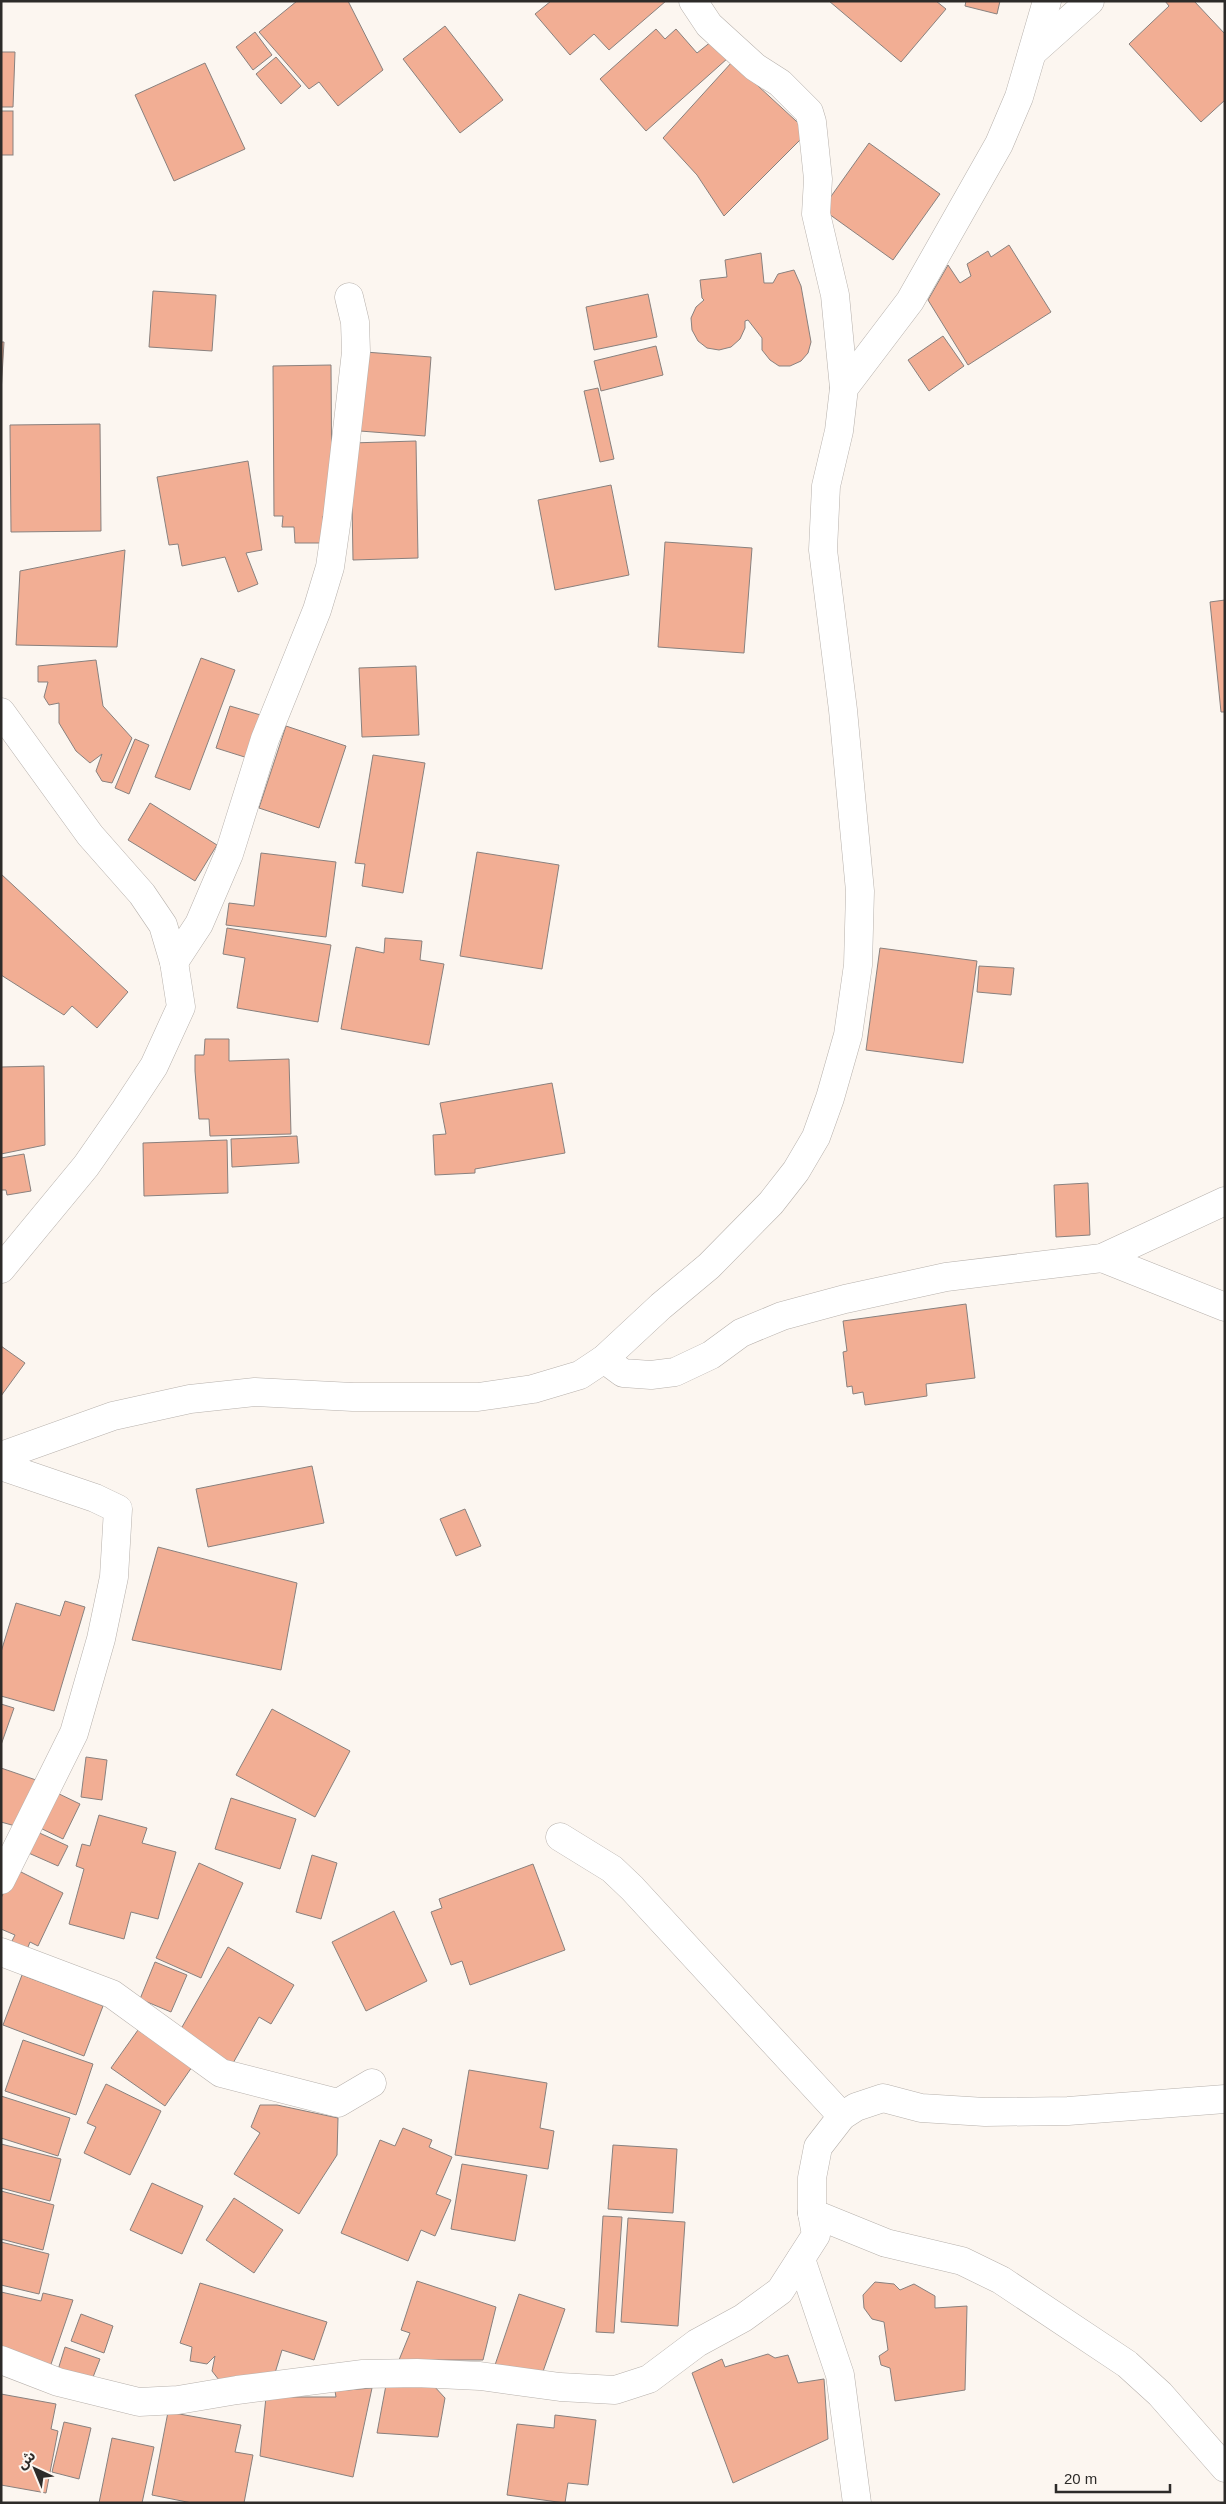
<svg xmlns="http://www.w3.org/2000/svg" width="1226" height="2504" viewBox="0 0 1226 2504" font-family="Helvetica,'Noto Sans Arabic',sans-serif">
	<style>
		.building { fill: #f2ae94; stroke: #89817e }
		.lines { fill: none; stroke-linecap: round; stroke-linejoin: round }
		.street-casing { stroke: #b7b1ac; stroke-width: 29 }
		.secondary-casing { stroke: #b7b1ac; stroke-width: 29 }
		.street { stroke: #fff; stroke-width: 28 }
		.secondary { stroke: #fff; stroke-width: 28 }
	</style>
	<rect width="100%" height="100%" fill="#fcf6f0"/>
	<g class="building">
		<path d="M297 1H348L383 70 338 106 319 82 309 89 259 32Z"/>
		<path d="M551 1H666L609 50 594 34 570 55 535 14Z"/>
		<path d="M829 1H936L946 9 901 62Z"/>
		<path d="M966 1H1000L997 14 965 6Z"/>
		<path d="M1165 1H1194L1225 34V100L1201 122 1129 44 1169 6Z"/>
		<path d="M445 26 503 100 460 133 403 59Z"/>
		<path d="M656 29 665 39 676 29 697 53 712 41 728 58 646 131 600 79Z"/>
		<path d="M255 32 272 55 253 70 236 47Z"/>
		<path d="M1 52H15L13 107H1Z"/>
		<path d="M276 57 301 86 281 104 256 74Z"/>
		<path d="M732 62 808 132 724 216 697 175 663 138Z"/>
		<path d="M205 63 245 149 174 181 135 95Z"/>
		<rect x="1" y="111" width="12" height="44"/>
		<path d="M869 143 940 194 893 260 822 209Z"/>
		<path d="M1009 245 1051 312 968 365 928 300 948 265 960 283 971 276 967 264 988 251 991 257Z"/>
		<path d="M761 253 764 283H773L778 274 794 270 801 286 811 342 808 353 801 361 790 366H779L770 360 762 350V338L748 320 745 321V328L740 339 731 347 719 350 707 348 698 341 692 330 691 318 696 307 704 300 702 298 700 280 727 277 725 260Z"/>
		<path d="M153 291 216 295 212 351 149 347Z"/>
		<path d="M648 294 657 337 594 350 586 307Z"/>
		<path d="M943 336 964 366 929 391 908 360Z"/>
		<path d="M1 342H4L1 393Z"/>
		<path d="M656 346 663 375 601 391 594 361Z"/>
		<path d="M365 352 431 357 425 436 360 431Z"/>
		<path d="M331 365 332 515 323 516V543H295L294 527H282L283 516H274L273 366Z"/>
		<path d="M598 388 614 459 600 462 584 391Z"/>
		<path d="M100 424 101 531 11 532 10 425Z"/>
		<path d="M416 441 418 558 353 560 351 443Z"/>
		<path d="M248 461 262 550 246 553 258 584 238 592 225 557 182 566 178 544 169 545 157 477Z"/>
		<path d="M611 485 629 575 555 590 538 500Z"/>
		<path d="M665 542 752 548 744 653 658 647Z"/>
		<path d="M125 550 117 647 16 645 20 571Z"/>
		<path d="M1225 600V712H1221L1210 602Z"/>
		<path d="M201 658 235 670 190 790 155 777Z"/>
		<path d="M96 660 103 706 132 738 112 783 102 781 96 771 102 754 90 763 76 751 59 723V703L49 705 44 697 48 682H38V666Z"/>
		<path d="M416 666 419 735 362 737 359 668Z"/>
		<path d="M230 706 264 716 251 759 216 748Z"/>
		<path d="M286 726 346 746 319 828 259 808Z"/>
		<path d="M135 739 149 745 129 794 115 788Z"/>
		<path d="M373 755 425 763 403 893 362 886 365 864 355 863Z"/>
		<path d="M150 803 217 845 195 881 128 840Z"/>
		<path d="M477 852 559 865 542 969 460 956Z"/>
		<path d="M261 853 336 862 326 937 226 925 229 903 254 906Z"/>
		<path d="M1 874 128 992 97 1028 72 1006 64 1015 1 975Z"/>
		<path d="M227 928 331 945 318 1022 237 1008 245 958 223 954Z"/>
		<path d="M385 938 422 941 420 960 444 964 429 1045 341 1029 356 947 384 953Z"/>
		<path d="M880 948 977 961 963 1063 866 1050Z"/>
		<path d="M979 966 1014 968 1011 995 977 992Z"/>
		<path d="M205 1039H229V1061L289 1059 291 1134 210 1136 209 1119H199L195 1071V1055H204Z"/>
		<path d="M44 1066 45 1145 1 1154V1067Z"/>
		<path d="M552 1083 565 1153 475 1169V1173L435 1175 433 1135 446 1134 440 1103Z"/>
		<path d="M297 1136 299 1163 232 1167 231 1139Z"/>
		<path d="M227 1140 228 1193 144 1196 143 1143Z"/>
		<path d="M24 1154 31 1191 7 1195 6 1190H1V1158Z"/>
		<path d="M1088 1183 1090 1235 1056 1237 1054 1185Z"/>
		<path d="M966 1304 975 1378 926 1384 927 1396 865 1405 863 1392 853 1394 852 1386 847 1387 843 1352 847 1351 843 1321Z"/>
		<path d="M1 1346 25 1363 1 1396Z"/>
		<path d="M312 1466 324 1523 208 1547 196 1489Z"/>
		<path d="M465 1509 481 1546 456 1556 440 1519Z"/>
		<path d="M158 1547 297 1583 281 1670 132 1640Z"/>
		<path d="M65 1601 85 1607 54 1711 1 1696V1652L16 1603 60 1616Z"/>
		<path d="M1 1704 14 1708 1 1745Z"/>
		<path d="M272 1709 350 1751 315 1817 236 1775Z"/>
		<path d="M86 1757 107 1760 102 1800 81 1797Z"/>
		<path d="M1 1768 36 1780 19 1827 1 1822Z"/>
		<path d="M53 1791 80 1804 63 1839 36 1826Z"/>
		<path d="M231 1798 296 1819 280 1869 215 1849Z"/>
		<path d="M99 1815 147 1828 142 1843 176 1852 158 1919 131 1912 124 1939 69 1924 84 1869 76 1866 82 1844 90 1846Z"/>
		<path d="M33 1830 68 1846 58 1866 24 1851Z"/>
		<path d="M312 1855 337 1863 321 1919 296 1912Z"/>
		<path d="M199 1863 243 1883 201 1978 156 1958Z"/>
		<path d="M533 1864 565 1950 470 1985 462 1961 451 1965 431 1912 442 1908 439 1899Z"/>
		<path d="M15 1869 63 1893 38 1946 30 1942 26 1952 10 1945 15 1935 1 1929V1898Z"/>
		<path d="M394 1911 427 1981 366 2011 332 1942Z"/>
		<path d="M228 1947 294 1985 271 2024 259 2017 232 2065 178 2034Z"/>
		<path d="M155 1962 187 1975 171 2012 140 1999Z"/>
		<path d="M22 1975 103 2006 84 2056 3 2025Z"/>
		<path d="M138 2030 192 2067 165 2106 111 2068Z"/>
		<path d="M23 2040 93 2064 76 2115 5 2091Z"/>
		<path d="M469 2070 547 2083 540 2128 554 2131 548 2169 455 2155Z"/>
		<path d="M106 2084 161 2111 130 2175 84 2153 96 2127 87 2123Z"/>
		<path d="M1 2096 70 2118 58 2156 1 2138Z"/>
		<path d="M260 2105H277L338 2118 337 2155 299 2214 234 2174 260 2133 251 2127Z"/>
		<path d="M403 2128 432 2140 429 2147 452 2157 436 2194 451 2200 435 2236 421 2230 408 2261 341 2233 380 2140 395 2146Z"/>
		<path d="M1 2144 61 2159 50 2201 1 2188Z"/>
		<path d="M613 2145 677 2149 673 2213 608 2209Z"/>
		<path d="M462 2164 527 2175 515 2241 451 2229Z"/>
		<path d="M152 2183 203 2206 182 2254 130 2230Z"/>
		<path d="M1 2191 54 2205 43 2250 1 2239Z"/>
		<path d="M234 2198 283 2230 254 2273 206 2240Z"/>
		<path d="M603 2216 622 2217 614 2333 596 2332Z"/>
		<path d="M628 2218 685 2222 678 2326 621 2322Z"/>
		<path d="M1 2242 49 2254 39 2294 1 2285Z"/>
		<path d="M417 2281 496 2307 483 2360H399L410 2333 401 2330Z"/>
		<path d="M875 2282 894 2284 900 2290 914 2284 935 2296V2308L967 2306 965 2390 895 2401 890 2368 881 2365 879 2356 888 2350 884 2322 872 2319 864 2308 863 2295Z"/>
		<path d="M200 2283 327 2322 314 2360 282 2350 275 2373 219 2380 212 2371 215 2356 207 2364 190 2361 192 2347 180 2343Z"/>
		<path d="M1 2292 41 2301 43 2293 73 2300 48 2373 1 2351Z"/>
		<path d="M519 2294 565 2309 540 2380 495 2365Z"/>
		<path d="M81 2314 113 2326 104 2353 71 2341Z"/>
		<path d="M65 2347 100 2359 90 2385 57 2373Z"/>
		<path d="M768 2354 775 2358 788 2355 798 2383 824 2379 828 2439 733 2483 692 2373 722 2359 725 2367Z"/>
		<path d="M386 2385H433L445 2398 438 2437 377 2433Z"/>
		<path d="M372 2388 353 2477 260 2456 266 2397H336L335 2391Z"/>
		<path d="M1 2394 56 2404 51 2429 58 2431 46 2493 1 2485Z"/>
		<path d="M168 2412 241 2425 235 2452 253 2455 244 2503H192L152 2495Z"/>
		<path d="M555 2415 596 2420 588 2485 568 2483 565 2503 507 2495 517 2424 554 2428Z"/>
		<path d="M64 2422 91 2428 79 2479 52 2472Z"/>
		<path d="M112 2438 154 2447 142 2503H99Z"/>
	</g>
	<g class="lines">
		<defs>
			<g id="street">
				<path d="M693 1 709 25 755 67 780 83 809 112 812 122 818 179 816 214 835 295 844 388"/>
				<path d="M1034 51 1090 1"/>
				<path d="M174 962 199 924 229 854 265 739 317 610 330 567 337 518 356 352 355 322 349 297"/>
				<path d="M1102 1258 1225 1307"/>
				<path d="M604 1359 623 1373 651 1375 675 1372 711 1355 741 1333 782 1316 845 1299 946 1277 1102 1258 1225 1201"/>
				<path d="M1 1456 113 1416 190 1399 255 1392 353 1397H478L533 1389 580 1375 604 1359 661 1306 709 1266 771 1203 796 1171 816 1137 830 1098 848 1035 858 965 860 891 843 710 823 550 826 486 839 431 844 388 910 301 999 144 1019 97 1047 1"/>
				<path d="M1 1466 95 1498 118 1509 114 1577 101 1639 74 1733 1 1880"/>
				<path d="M560 1837 612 1869 632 1888 842 2116"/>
				<path d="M1 1952 112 1994 221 2073 338 2103 372 2083"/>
				<path d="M812 2213 886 2243 962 2261 1001 2280 1127 2364 1160 2394 1225 2468"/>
				<path d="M801 2259 840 2375 857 2503"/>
				<path d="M1 2360 58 2382 139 2402 178 2400 237 2390 363 2374 417 2373 480 2376 560 2387 615 2390 649 2379 697 2343 743 2318 780 2291 816 2235 812 2213V2178L818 2147 842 2116 856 2107 883 2098 921 2108 985 2112 1068 2111 1225 2099"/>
			</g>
			<path id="secondary" d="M1 712 90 835 142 894 163 925 174 962 181 1007 154 1066 125 1110 86 1166 1 1269"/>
		</defs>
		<use href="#street" class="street-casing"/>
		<use href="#secondary" class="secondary-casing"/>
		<use href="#street" class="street"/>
		<use href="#secondary" class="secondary"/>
	</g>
	<rect width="1226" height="2504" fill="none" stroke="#2d2b29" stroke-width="5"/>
	<g transform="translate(35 2469) rotate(316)" stroke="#fcf6f0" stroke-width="4" paint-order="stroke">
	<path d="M0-4L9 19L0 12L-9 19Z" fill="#2d2b29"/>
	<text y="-8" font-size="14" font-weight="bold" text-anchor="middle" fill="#2d2b29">ش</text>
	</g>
	<path d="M1056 2484v8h114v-8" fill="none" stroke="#2d2b29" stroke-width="2.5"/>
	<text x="1064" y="2484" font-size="15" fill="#2d2b29" stroke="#fcf6f0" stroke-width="4" paint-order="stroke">20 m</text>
</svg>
